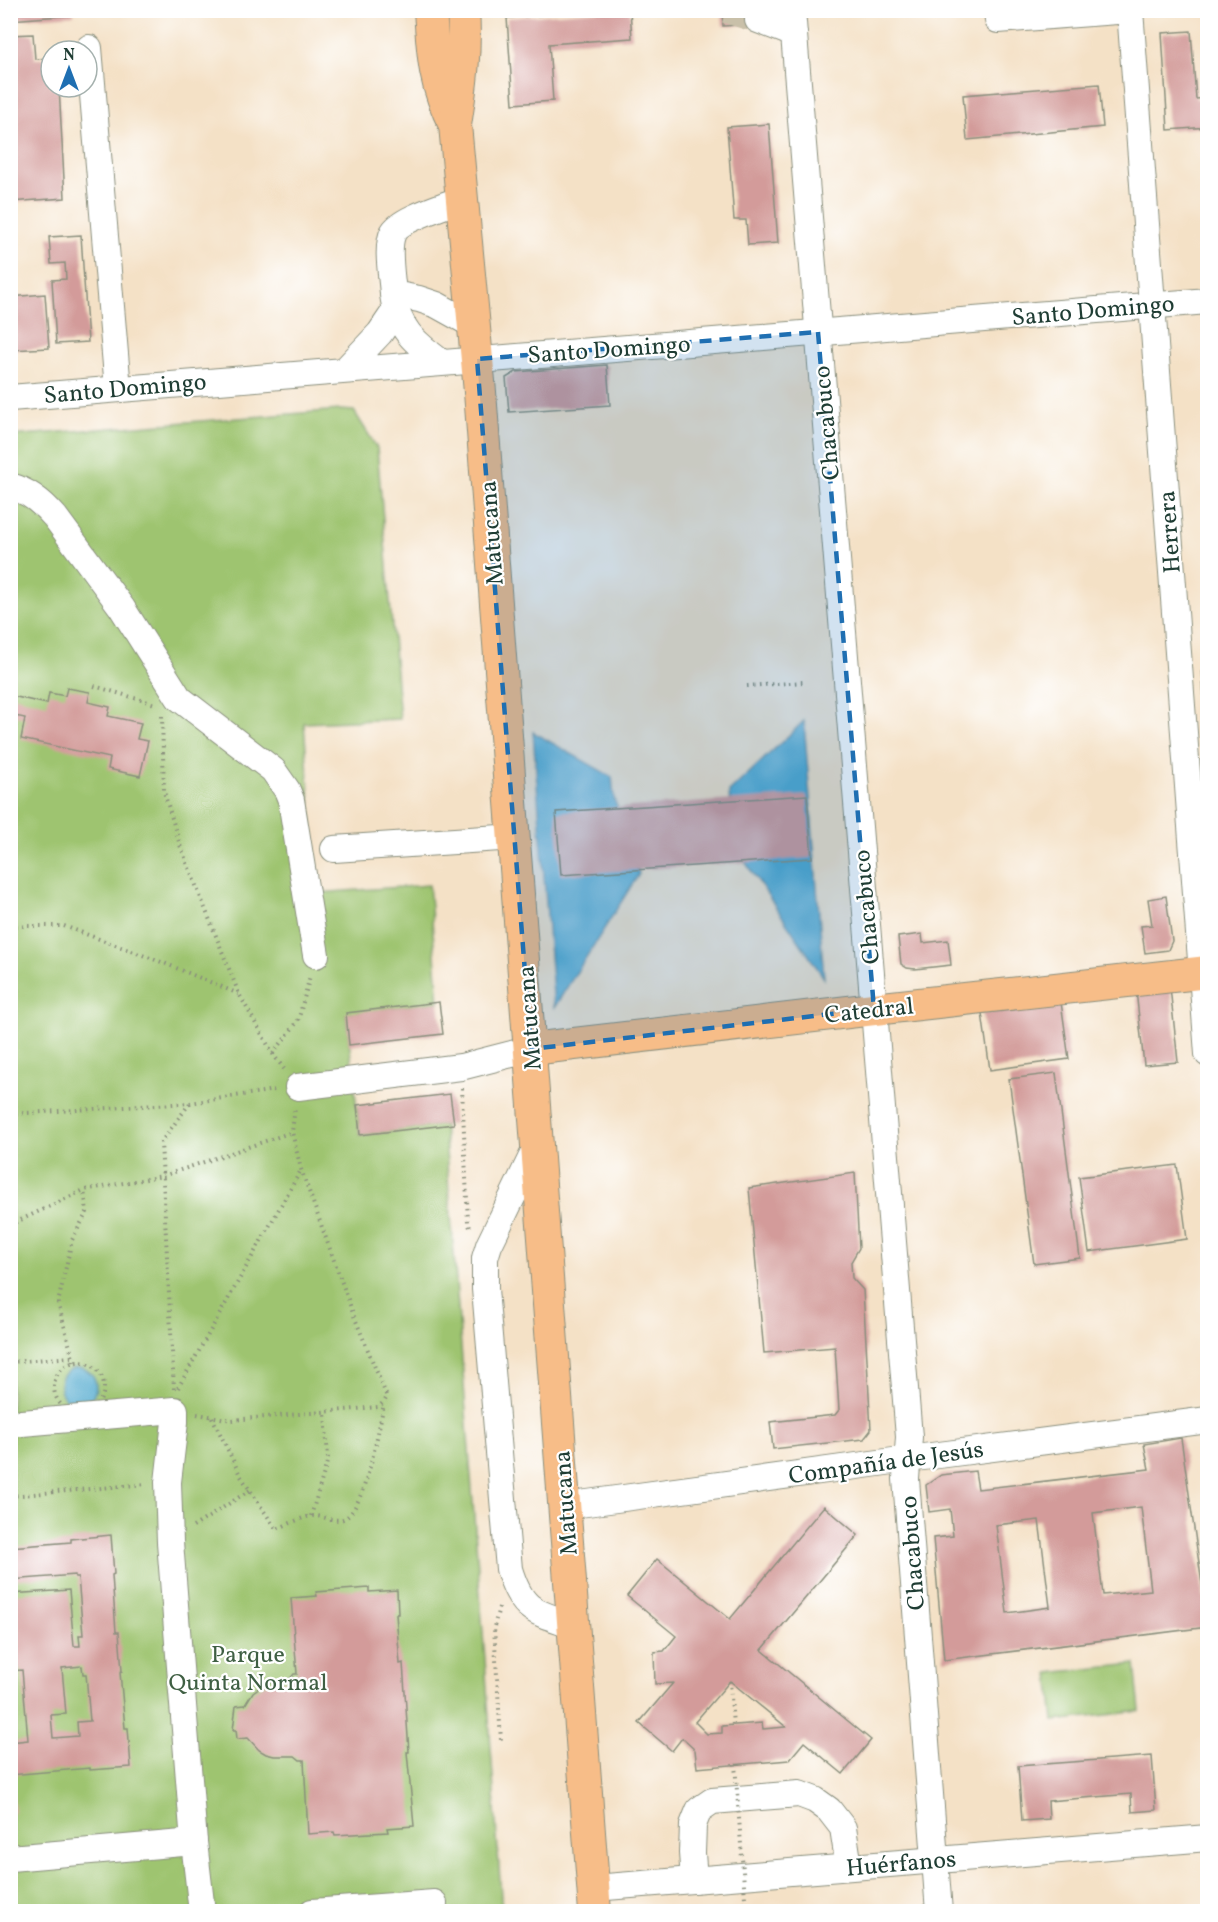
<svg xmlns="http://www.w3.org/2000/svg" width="1218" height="1922" viewBox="0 0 1218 1922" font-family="Vollkorn,serif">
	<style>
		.green { fill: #9ec46f; stroke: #5e8052; stroke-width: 1.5 }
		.water { fill: #52aacf; stroke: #387482; stroke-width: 1.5 }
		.building { fill: #d39b9a; fill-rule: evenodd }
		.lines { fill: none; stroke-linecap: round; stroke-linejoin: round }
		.minor-tunnel { stroke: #c9c0a9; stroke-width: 26; stroke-dasharray: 26 13; stroke-linecap: butt }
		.minor-casing { stroke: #8a8f7d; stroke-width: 28 }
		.major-casing { stroke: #8a8f7d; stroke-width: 34 }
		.path { stroke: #8a8f7d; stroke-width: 4; stroke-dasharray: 1.5 4.5; stroke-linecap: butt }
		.minor { stroke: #fff; stroke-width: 26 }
		.major { stroke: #f7bd88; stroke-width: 32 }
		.path-bridge { stroke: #8a8f7d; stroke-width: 4; stroke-dasharray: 1.5 4.5; stroke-linecap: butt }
		.marked { fill: #1f6fb2; fill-opacity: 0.2; stroke: #1f6fb2; stroke-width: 4.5; stroke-dasharray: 12 8; stroke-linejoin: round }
		.labels { text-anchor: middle; stroke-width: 4.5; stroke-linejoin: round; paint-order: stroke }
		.street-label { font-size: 24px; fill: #1f3d34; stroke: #fff }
		.park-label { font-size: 24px; fill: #3f5f43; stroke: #fff }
	</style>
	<rect width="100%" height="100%" fill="#fff"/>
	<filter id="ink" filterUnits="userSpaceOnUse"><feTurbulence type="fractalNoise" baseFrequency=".0167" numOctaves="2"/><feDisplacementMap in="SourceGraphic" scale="12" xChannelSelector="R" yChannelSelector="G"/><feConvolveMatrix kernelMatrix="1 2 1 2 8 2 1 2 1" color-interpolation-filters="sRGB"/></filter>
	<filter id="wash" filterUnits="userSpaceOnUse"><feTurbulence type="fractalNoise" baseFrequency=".008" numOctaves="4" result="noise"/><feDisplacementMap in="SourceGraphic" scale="24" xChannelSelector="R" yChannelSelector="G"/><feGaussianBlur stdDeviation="1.35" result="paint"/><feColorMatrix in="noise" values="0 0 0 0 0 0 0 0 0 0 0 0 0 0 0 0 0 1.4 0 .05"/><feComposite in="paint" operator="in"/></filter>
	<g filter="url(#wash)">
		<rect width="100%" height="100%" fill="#f4e1c6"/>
		<g class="green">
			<path d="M340 410 354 411 377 448 400 719 304 723 317 893 429 885 439 1002 346 1014 360 1135 444 1125 485 1659 502 1911 11 1912V436Z"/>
			<path d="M1135 1664 1140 1711 1054 1721 1049 1673Z"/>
		</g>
		<g class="water">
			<path d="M804 721 824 978 733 844 729 792Z"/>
			<path d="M533 732 612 777 614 798 639 874 554 1008Z"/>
			<circle cx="78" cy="1386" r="18"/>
		</g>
		<g id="blocks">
			<g class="building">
				<path d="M10 10H73L74 15 10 20Z"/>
				<path d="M610 10H630L632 38 549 44 553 101 513 104 507 18Z"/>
				<path d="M722 10H757L758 24 723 26Z"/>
				<path d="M1191 31 1196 99 1208 98V127L1168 130 1162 33Z"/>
				<path d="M33 34 35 59 51 58V87H59L65 198 10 202V35Z"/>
				<path d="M1099 84 1103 127 967 140 963 95Z"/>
				<path d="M769 124 778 243 748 245 746 220H734L727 127Z"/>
				<path d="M81 235 88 342 56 344 52 280 66 279 65 263 51 264 49 237Z"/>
				<path d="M45 294 49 348 10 350V297Z"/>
				<path d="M607 365 610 405 509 412 506 378 516 372Z"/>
				<path d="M1202 668H1208V735H1206Z"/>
				<path d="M67 688 90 692 88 702 110 707 108 716 141 723 137 739 148 741 140 776 108 769 110 758 21 739 25 718 10 715 12 696 47 704 49 693 65 696Z"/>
				<path d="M807 795 812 858 561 875 556 812Z"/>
				<path d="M1166 896 1172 941 1168 950 1145 953 1141 926 1152 925 1148 899Z"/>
				<path d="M922 934 923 943 948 940 951 965 915 969 907 968 901 964 898 937Z"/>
				<path d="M1170 987 1178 1062 1144 1065 1136 990Z"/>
				<path d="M439 1002 443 1034 349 1045 346 1013Z"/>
				<path d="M1061 1002 1069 1059 990 1070 982 1013Z"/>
				<path d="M1056 1073 1080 1258 1034 1264 1009 1079Z"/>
				<path d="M450 1094 454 1124 360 1135 357 1105Z"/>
				<path d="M1177 1165 1187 1239 1089 1252 1079 1177Z"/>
				<path d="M855 1173 859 1248 851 1262 852 1278 863 1290 871 1430 864 1439 773 1449 770 1422 835 1415 839 1410 835 1347 764 1353 749 1188Z"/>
				<path d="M1181 1438 1204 1598 1208 1597V1627L944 1660 933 1538 953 1536 950 1509 929 1512 926 1485 941 1475 975 1471 978 1489 1149 1469 1144 1444ZM1141 1507 1151 1590 1103 1595 1093 1513ZM1039 1520 1050 1607 1007 1613 996 1525Z"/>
				<path d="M824 1506 858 1535 762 1650 871 1740 843 1774 804 1742 789 1760 697 1768 695 1750 682 1738 672 1751 639 1723 673 1683 655 1684 654 1652 664 1651 676 1636 627 1596 657 1559 730 1619ZM730 1681 786 1727 763 1729 762 1723 722 1726V1733L707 1734 695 1722Z"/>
				<path d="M111 1535 114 1574 112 1575 116 1632H119L122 1671 120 1672 125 1728H128L131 1767 90 1770V1768L10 1775V1742L28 1740 22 1670 10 1671V1652H13L10 1594 69 1590 74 1646H80L79 1635H83L78 1577H75V1575L10 1580V1547L71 1542V1539ZM82 1666 83 1674H86L90 1721 77 1722 78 1736 53 1738 51 1715 66 1714 62 1668Z"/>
				<path d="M369 1588V1592L397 1590 398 1614H396L400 1664 403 1663 409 1752H407L414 1826 387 1828 388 1832 335 1835 334 1832 308 1834 304 1760H300L295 1756H274L266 1754 259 1750 248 1738 237 1739 236 1730H233L236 1706 245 1705 253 1692 266 1683 289 1680 294 1674H297L291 1598 317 1596 316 1592Z"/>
				<path d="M1152 1756 1156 1810 1132 1812 1131 1794 1048 1801 1049 1819 1022 1821 1018 1766Z"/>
				<path d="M10 1777H12L15 1813H10Z"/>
			</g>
		</g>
	</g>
	<g filter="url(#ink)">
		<use href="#blocks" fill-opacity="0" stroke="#8a8f7d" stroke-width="1.5"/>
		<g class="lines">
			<path class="minor-tunnel" d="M726 10 758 20"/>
			<defs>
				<g id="minor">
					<path d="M792 10 909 1437 906 1479 939 1912"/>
					<path d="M997 10 998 20 1130 10 1208 1054"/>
					<path d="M758 20 794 34"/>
					<path d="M89 48 118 389"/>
					<path d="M463 198C448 205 399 219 393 233 386 247 392 278 393 294L419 299 437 305 473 325"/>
					<path d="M393 294C397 328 415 343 441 362"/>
					<path d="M345 370 380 333 395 311"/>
					<path d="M10 398 1208 301"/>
					<path d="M10 486C29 491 43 503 55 517L122 608 179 698 273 770 287 790 291 800 316 955"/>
					<path d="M334 849 515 837"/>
					<path d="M298 1087 461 1067 531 1049"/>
					<path d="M538 1144 489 1245 485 1258V1289L509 1569C522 1612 535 1612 574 1625"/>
					<path d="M10 1424 175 1410V1422L168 1482 170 1542 194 1842 202 1912"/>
					<path d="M565 1506 908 1459 1208 1420"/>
					<path d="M10 1858 194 1842"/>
					<path d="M694 1880 692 1853 693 1825 699 1810 712 1801 799 1794 815 1800 829 1810 843 1828 849 1867"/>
					<path d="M594 1888 1208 1838"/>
					<path d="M312 1912 434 1903"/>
				</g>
				<g id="major">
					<path d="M430 10C433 55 434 85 455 125"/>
					<path d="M463 10C466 49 461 87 455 125L480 392 595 1912"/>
					<path d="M531 1049 874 1009 1208 972"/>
				</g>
			</defs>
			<use href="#minor" class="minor-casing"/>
			<use href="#major" class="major-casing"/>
			<g class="path">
				<path d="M94 686 155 704"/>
				<path d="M747 686 804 682"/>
				<path d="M162 716 164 792 180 845 239 994 273 1054 284 1069"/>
				<path d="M10 926H64L164 963 239 994"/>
				<path d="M273 1054 298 1021 310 976"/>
				<path d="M462 1088 468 1222 471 1230"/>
				<path d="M10 1114 190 1103 275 1090"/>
				<path d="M10 1225 84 1190 163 1176 292 1132"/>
				<path d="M10 1362 72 1357"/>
				<path d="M74 1362 58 1303 72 1240 87 1212 84 1190"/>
				<circle cx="79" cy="1387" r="25"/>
				<path d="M178 1388 301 1170"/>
				<path d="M174 1389 161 1142 190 1103"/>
				<path d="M197 1414 232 1420 378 1407 384 1402 387 1397 354 1316 301 1169 292 1132 295 1107"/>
				<path d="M212 1417 240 1475 276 1529C287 1525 300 1518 311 1516 322 1515 333 1522 343 1519 365 1512 379 1426 384 1404"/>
				<path d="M10 1496 147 1484"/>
				<path d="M311 1516 328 1459 325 1412"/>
				<path d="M193 1527 250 1490"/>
				<path d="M499 1607 494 1627 501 1741"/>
				<path d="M730 1681 733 1726"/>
			</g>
			<use href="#minor" class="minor"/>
			<use href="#major" class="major"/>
			<path class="path-bridge" d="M735 1764 746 1912"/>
		</g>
	</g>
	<path class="marked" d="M818 332 874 1009 531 1049 477 359Z"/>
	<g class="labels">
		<g class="street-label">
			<text transform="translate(1093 310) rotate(-5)" y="8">Santo Domingo</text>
			<text transform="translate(609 349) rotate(-4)" y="8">Santo Domingo</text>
			<text transform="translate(125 388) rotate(-5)" y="8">Santo Domingo</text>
			<text transform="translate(826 423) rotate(-95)" y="8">Chacabuco</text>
			<text transform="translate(1169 532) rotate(-94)" y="8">Herrera</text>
			<text transform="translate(491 533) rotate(-94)" y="8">Matucana</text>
			<text transform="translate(866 907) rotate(-95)" y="8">Chacabuco</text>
			<text transform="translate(869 1010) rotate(-6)" y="8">Catedral</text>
			<text transform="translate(529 1018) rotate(-94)" y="8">Matucana</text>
			<text transform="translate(886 1462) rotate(-8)" y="8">Compañía de Jesús</text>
			<text transform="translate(565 1503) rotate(-94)" y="8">Matucana</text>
			<text transform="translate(912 1553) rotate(-94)" y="8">Chacabuco</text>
			<text transform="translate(901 1863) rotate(-5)" y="8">Huérfanos</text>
		</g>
		<g class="park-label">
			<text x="248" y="1662">Parque<tspan x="248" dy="28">Quinta Normal</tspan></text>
		</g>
	</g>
	<rect width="1218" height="1922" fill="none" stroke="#fff" stroke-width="36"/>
	<g transform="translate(69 69)"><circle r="28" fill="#ffffff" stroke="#a5b1ae" stroke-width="1.5"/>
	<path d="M0-4.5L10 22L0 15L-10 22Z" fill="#1f6fb2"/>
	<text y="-9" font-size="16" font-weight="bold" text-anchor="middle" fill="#1f3d34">N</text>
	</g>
</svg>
